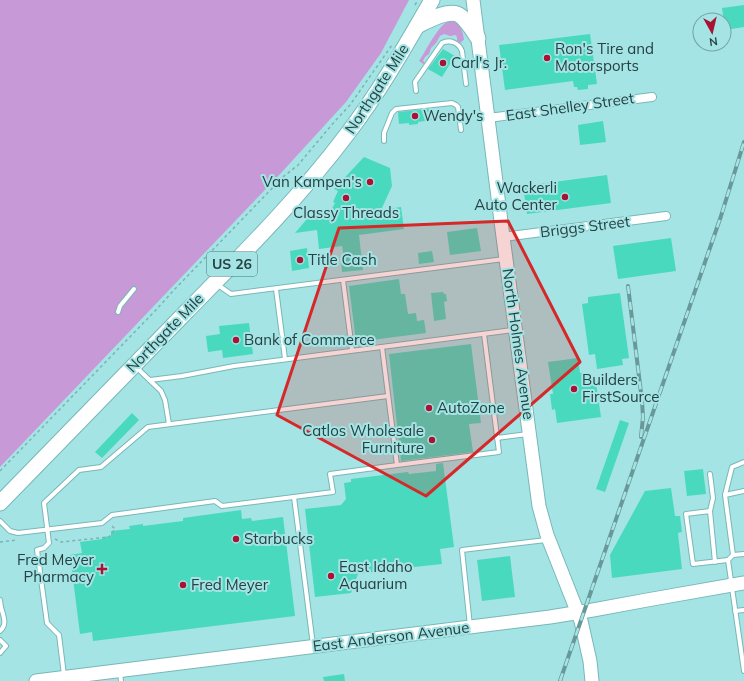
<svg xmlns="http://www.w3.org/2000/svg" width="744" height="681" viewBox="0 0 744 681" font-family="Mulish,sans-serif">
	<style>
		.green { fill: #c899d7 }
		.building { fill: #49d9be }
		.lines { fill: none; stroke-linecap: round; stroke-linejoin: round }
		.lane-casing { stroke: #79b7b8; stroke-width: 6 }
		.street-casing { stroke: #79b7b8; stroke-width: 10 }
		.primary-casing { stroke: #79b7b8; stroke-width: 15 }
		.highway-casing { stroke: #79b7b8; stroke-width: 17 }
		.path { stroke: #7db2b3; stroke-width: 1.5; stroke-dasharray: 3 3; stroke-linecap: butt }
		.lane { stroke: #fff; stroke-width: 4 }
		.street { stroke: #fff; stroke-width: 8 }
		.primary { stroke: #fff; stroke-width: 13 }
		.highway { stroke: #fff; stroke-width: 15 }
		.rail-casing { stroke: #699899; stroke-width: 4 }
		.rail { stroke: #a4e4e5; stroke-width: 2.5; stroke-dasharray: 8; stroke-linecap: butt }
		.marked { fill: #d62828; fill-opacity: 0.2; stroke: #d62828; stroke-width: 3; stroke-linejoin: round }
		.poi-dot { fill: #a91233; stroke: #a4e4e5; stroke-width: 1.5 }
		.labels { text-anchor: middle; stroke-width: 4; stroke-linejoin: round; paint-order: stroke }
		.shield { fill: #a4e4e5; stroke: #4c7273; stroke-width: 1 }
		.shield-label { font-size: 14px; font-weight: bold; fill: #274142 }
		.poi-label { font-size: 15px; fill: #274142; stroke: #a4e4e5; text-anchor: start }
		.street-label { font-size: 15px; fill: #274142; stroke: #a4e4e5 }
	</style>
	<rect width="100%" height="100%" fill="#a4e4e5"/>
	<g class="green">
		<path d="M0 0H409L381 53 346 102 281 173 0 467Z"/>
		<path d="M449 21C460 20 463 32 464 40L462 41 461 43 457 41V38L456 35 450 36 444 34 440 36 436 43 431 48 429 54 425 57 423 61 426 64 425 65 419 61C426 51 438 25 449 21Z"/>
	</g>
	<g class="building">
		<path d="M744 5V27L725 30 722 8Z"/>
		<path d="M590 34 597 84 588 85V89L578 90 577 87H574L573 81 505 90 499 45Z"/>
		<path d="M443 49 455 56 442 77 428 69Z"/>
		<path d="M430 109 432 120 418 122V124L409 125V123L399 124 398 112Z"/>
		<path d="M603 121 606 142 580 145 578 125Z"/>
		<path d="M364 157 390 168 392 186 381 210 401 207 404 229 359 235 363 270 342 272 341 258H344L342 246 319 249 317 230 295 233 307 219 328 216 335 203 333 202 338 191 334 189Z"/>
		<path d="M607 175 611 203 527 214 523 186Z"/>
		<path d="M477 228 481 251 450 255 447 232Z"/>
		<path d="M671 238 676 271 618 279 613 246Z"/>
		<path d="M307 248 309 268 292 271 290 251Z"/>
		<path d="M432 251 434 262 419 264 418 253Z"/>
		<path d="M399 279 401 294H405L408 314 416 313 417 321 424 320 426 333 356 342 349 286Z"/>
		<path d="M443 292 444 294H446L447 301 444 302 446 319 434 321 431 293Z"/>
		<path d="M620 293 629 358 622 359 623 365 597 369 595 354 589 355 582 304 588 303V297Z"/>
		<path d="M249 323 253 354 223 358 222 350 208 352 206 336 220 334 219 326Z"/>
		<path d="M471 344 481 423 469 424 473 452 401 461 389 354Z"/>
		<path d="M578 358 580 373 587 372 589 384 596 383 601 417 557 423 555 409 552 410 550 394H553L548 362Z"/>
		<path d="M132 413 139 420 102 458 95 452Z"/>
		<path d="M620 420 629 423 605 492 596 489Z"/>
		<path d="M443 463 454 547 440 549 442 564 405 568V571L380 574V571L358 574 351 593 315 597 305 509 341 505 346 499 344 483 351 482V479L408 472 409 474 436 471V464Z"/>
		<path d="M703 469 706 494 687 496 684 471Z"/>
		<path d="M671 488 675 516H680L682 532 678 533 682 569 612 578 610 555 645 491Z"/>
		<path d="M241 510 242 519 251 518 252 521 283 517 295 616 93 641 92 632 80 634 70 555 82 553 80 542 102 539V537L111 536V531L130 529 129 526 143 524V526L183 521V518Z"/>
		<path d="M510 556 515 597 482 601 477 560Z"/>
		<path d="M344 674 345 681H324L323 677Z"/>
	</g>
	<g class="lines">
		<defs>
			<g id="lane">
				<path d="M416 91 415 82 442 43C450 39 459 43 462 51L466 84"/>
				<path d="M384 141V133L392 113 396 109 452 103 456 105 458 107 461 130"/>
				<path d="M343 280 352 350"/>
				<path d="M218 285 231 294 504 259"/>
				<path d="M276 289 285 359"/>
				<path d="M118 312 120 306 134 289"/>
				<path d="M136 367 161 391 165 400 169 424"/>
				<path d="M150 380 182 376 234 366 513 330"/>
				<path d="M497 438 528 434"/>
				<path d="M397 465 499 452 484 334"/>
				<path d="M725 495 732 467 744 462"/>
				<path d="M294 497 313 645"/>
				<path d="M710 511 713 498 710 474"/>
				<path d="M0 521 10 531 18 533 102 523 112 515 215 501 222 506 333 492 330 474 397 465 382 347"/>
				<path d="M733 555 725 495 744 491"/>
				<path d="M728 560 733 555 744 554"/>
				<path d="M715 562 710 511 686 514 693 564 728 560 744 671"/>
				<path d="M0 600 1 608"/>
				<path d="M735 611 744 610"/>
				<path d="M470 626 462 550 546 540"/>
				<path d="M0 631C8 624 3 616 1 607"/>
				<path d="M0 640 6 646 0 653"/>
				<path d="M120 673 121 681"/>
				<path d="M64 675 59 635 47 623 37 550 44 548 49 543 44 503 79 470 101 467 148 427 388 396"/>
			</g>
			<g id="street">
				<path d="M488 118 652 97"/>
				<path d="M503 237 666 216"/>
			</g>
			<g id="primary">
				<path d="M473 0 503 237 539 506 547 535 581 621 590 661 592 681"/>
				<path d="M36 681 550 617 593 610 647 600 744 583"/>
			</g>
			<g id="highway">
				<path d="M417 26C427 21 446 10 457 14 465 17 473 31 478 38"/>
				<path d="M0 503C62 439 124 375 187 311 243 254 300 197 348 133 380 91 406 45 432 0"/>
			</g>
		</defs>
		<use href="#lane" class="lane-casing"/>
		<use href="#street" class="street-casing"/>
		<use href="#primary" class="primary-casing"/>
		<use href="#highway" class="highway-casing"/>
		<g class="path">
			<path d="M415 5 418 0"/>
			<path d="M0 471 155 311 173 291 283 177 298 165 335 121 350 105 392 45"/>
			<path d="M55 539 61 542 109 537 115 529 111 525"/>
			<path d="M0 542 18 540"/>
		</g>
		<use href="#lane" class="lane"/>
		<use href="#street" class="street"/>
		<use href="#primary" class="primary"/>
		<use href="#highway" class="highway"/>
		<defs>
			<g id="rail">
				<path d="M628 286 642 401 643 417 641 437"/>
				<path d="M560 681 721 216 744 142"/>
			</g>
		</defs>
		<use href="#rail" class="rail-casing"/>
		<use href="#rail" class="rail"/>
	</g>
	<path class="marked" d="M508 221 580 362 426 496 277 415 339 228Z"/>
	<g class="poi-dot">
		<circle cx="547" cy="58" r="4"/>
		<circle cx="443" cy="63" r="4"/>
		<circle cx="415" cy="116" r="4"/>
		<circle cx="370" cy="182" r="4"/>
		<circle cx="565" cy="197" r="4"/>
		<circle cx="346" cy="198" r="4"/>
		<circle cx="300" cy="260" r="4"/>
		<circle cx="236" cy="340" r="4"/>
		<circle cx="574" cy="389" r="4"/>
		<circle cx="429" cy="408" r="4"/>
		<circle cx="432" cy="440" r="4"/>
		<circle cx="236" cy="539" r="4"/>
		<path d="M100 563h4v4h4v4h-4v4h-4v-4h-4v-4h4z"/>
		<circle cx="331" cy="576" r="4"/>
		<circle cx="183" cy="585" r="4"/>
	</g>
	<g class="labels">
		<rect class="shield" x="207" y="252" width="50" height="24" rx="3"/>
		<g class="shield-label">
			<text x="232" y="269">US 26</text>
		</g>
		<g class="poi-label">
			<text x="555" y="54">Ron's Tire and<tspan x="555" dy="17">Motorsports</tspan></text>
			<text x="451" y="68">Carl's Jr.</text>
			<text x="423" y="121">Wendy's</text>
			<text x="362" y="187" text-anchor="end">Van Kampen's</text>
			<text x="557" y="193" text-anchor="end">Wackerli<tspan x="557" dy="17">Auto Center</tspan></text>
			<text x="346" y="218" text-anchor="middle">Classy Threads</text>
			<text x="308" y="265">Title Cash</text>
			<text x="244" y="345">Bank of Commerce</text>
			<text x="582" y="385">Builders<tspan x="582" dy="17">FirstSource</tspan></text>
			<text x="437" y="413">AutoZone</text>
			<text x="424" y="436" text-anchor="end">Catlos Wholesale<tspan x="424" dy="17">Furniture</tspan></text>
			<text x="244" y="544">Starbucks</text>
			<text x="94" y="565" text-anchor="end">Fred Meyer<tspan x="94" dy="17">Pharmacy</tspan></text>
			<text x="339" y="572">East Idaho<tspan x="339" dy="17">Aquarium</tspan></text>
			<text x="191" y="590">Fred Meyer</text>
		</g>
		<g class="street-label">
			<text transform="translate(377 89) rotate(-57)" y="5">Northgate Mile</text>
			<text transform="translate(570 107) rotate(-8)" y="5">East Shelley Street</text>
			<text transform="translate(585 227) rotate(-7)" y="5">Briggs Street</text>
			<text transform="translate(165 333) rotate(-46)" y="5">Northgate Mile</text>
			<text transform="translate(518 344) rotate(82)" y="5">North Holmes Avenue</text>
			<text transform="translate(391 637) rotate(-7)" y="5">East Anderson Avenue</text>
		</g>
	</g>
	<g transform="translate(712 32) rotate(172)"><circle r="19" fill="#a4e4e5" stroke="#72a3a4"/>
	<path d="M0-3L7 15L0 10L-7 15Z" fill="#a91233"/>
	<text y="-6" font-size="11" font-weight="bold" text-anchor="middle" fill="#274142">N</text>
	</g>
</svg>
